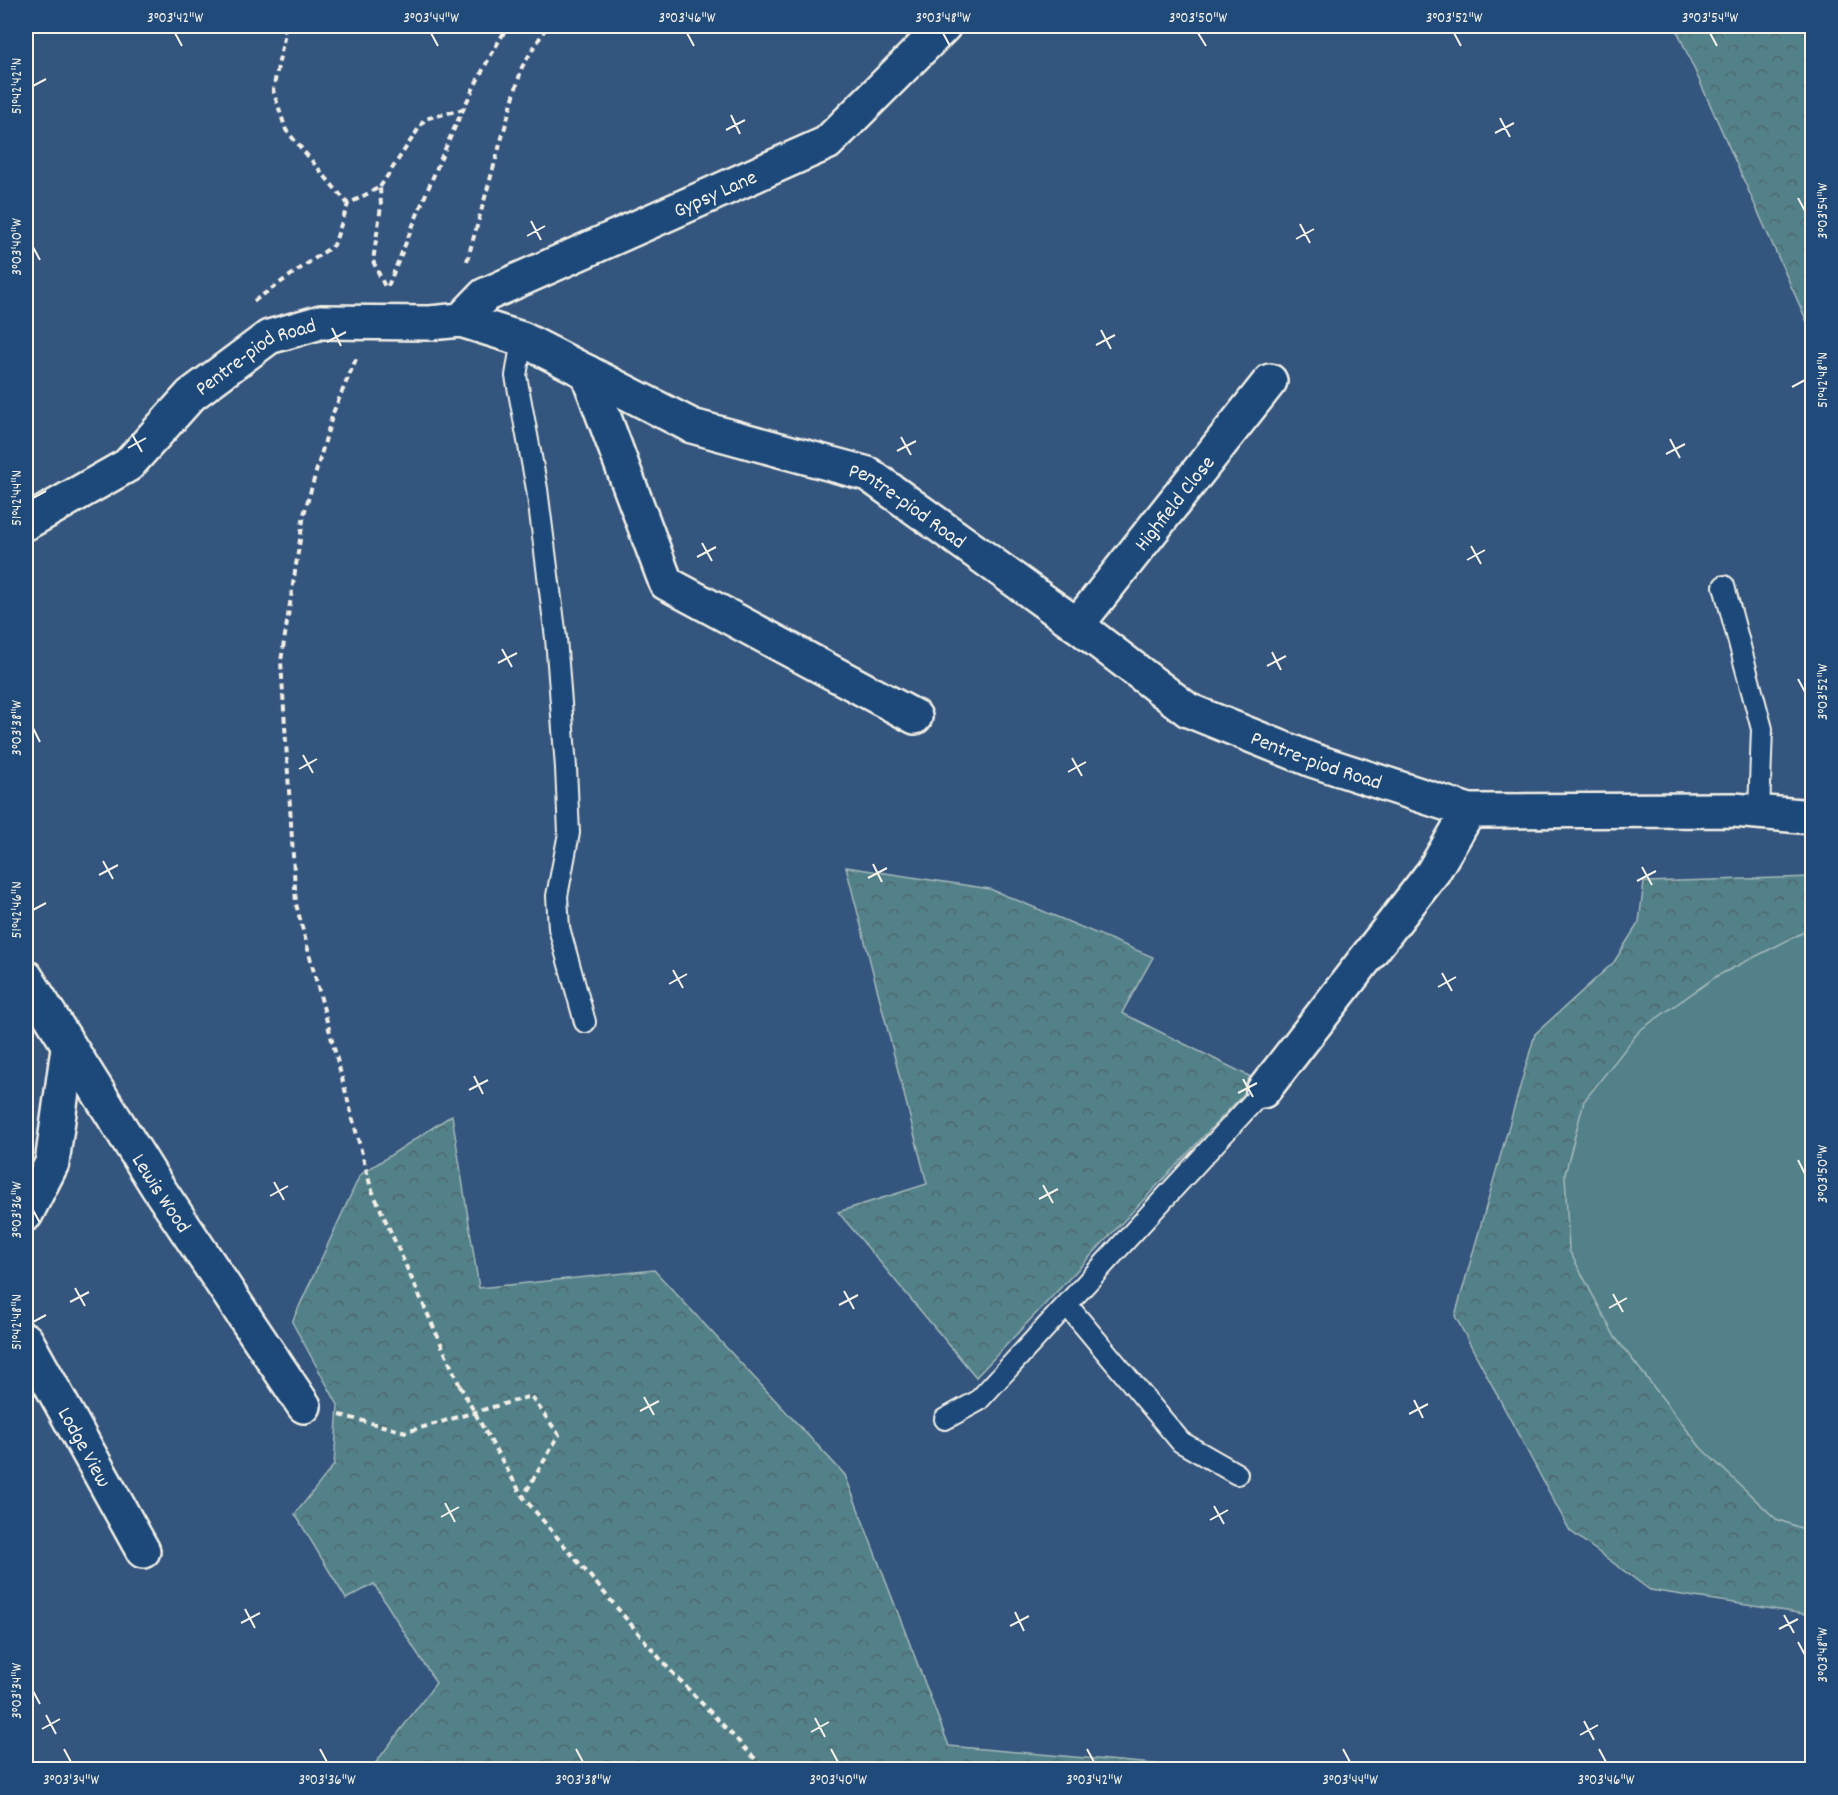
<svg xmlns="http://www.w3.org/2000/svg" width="1838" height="1795" viewBox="0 0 1838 1795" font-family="Dekko,sans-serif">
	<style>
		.forest { fill: url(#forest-crowns); stroke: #a4b9b9; stroke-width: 1.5 }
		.pitch { fill: #53818a; stroke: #a4b9b9; stroke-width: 1.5 }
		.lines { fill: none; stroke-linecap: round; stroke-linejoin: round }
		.lane-casing { stroke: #f4f1e8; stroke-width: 24 }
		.street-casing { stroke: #f4f1e8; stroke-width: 38 }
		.path { stroke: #f4f1e8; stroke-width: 4; stroke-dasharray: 6 4.5; stroke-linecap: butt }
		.lane { stroke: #1f4a7a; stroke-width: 20 }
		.street { stroke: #1f4a7a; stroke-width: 33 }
		.street-bridge-casing { stroke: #f4f1e8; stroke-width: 38; stroke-linecap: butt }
		.path-bridge { stroke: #f4f1e8; stroke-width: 4; stroke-dasharray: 6 4.5; stroke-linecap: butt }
		.street-bridge { stroke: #1f4a7a; stroke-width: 33 }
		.ticks { fill: none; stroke: #f4f1e8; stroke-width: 2 }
		.labels { text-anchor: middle; stroke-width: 4.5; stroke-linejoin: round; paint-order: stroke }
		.street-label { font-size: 21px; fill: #f4f1e8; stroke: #1f4a7a }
		.neatline { fill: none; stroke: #f4f1e8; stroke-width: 2 }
		.ticks-label { font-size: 15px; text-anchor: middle; fill: #f4f1e8 }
	</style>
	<defs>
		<pattern id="forest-crowns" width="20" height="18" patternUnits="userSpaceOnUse" patternTransform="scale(1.5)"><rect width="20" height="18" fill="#53818a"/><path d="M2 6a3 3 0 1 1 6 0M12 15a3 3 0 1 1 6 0" fill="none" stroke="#4e676b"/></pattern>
	</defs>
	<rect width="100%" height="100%" fill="#34557e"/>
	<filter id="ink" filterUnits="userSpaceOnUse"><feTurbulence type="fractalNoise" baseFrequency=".0167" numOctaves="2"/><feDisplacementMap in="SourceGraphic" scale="12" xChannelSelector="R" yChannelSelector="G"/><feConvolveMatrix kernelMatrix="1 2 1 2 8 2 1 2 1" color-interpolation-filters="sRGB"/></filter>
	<g filter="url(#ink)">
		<g class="forest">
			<path d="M1675 26H1812V333Z"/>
			<path d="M846 867 990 889 1153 957 1122 1013 1257 1080 976 1377 838 1212 927 1184Z"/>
			<path d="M1812 877V1613L1804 1614 1650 1590 1570 1531 1455 1316 1535 1034 1614 962 1639 922 1644 882Z"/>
			<path d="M452 1115 479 1288 654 1270 845 1475 949 1746 1210 1769H371L436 1683 374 1584 346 1599 295 1514 334 1465 338 1405 292 1322 360 1175Z"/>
		</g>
		<path class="pitch" d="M1812 930V1532L1776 1519 1701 1448 1615 1337 1569 1250 1565 1174 1584 1101 1640 1030 1717 976 1804 932Z"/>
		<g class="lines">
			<defs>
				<g id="lane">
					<path d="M522 339 516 376 537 489 556 638 566 768 569 833 557 896 559 928 585 1022"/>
					<path d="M1724 586 1762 729 1759 812"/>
					<path d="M1067 1305 1181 1442 1237 1474"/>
					<path d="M945 1419 978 1401 1263 1091"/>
				</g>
				<g id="street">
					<path id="s1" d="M461 320 485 295 827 143 944 26"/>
					<path id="s2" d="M430 323 461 320 522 339 692 426 868 474 1077 625 1188 710 1312 760 1469 811 1734 810 1812 817"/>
					<path d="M587 372 666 583 915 717"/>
					<path id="s3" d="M26 523 128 465 191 395 269 337 321 322"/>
					<path id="s4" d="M1077 625 1270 381"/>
					<path id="s5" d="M26 977 157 1186 304 1406"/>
					<path d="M1263 1091 1433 872 1469 811"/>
					<path d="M26 1214 52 1163 68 1048"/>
					<path id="s6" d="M26 1340 143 1551"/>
				</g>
			</defs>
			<use href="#lane" class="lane-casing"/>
			<use href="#street" class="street-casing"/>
			<g class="path">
				<path d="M283 26 285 33 273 90 286 130 348 204"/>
				<path d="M380 187 425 119 464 109"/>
				<path d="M467 261 522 67 547 26"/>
				<path d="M388 286C425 198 458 107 508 26"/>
				<path d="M254 301 334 245 348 204 380 187 381 206 373 261 385 287"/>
				<path d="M356 359 333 413 304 514 281 661 296 904 371 1188 460 1386"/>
				<path d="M340 1415 406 1432 531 1396 559 1435 523 1497"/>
				<path d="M485 1431 523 1497 668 1668 766 1770"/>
			</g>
			<use href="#lane" class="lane"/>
			<use href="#street" class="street"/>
			<defs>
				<path id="street-bridge" d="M321 322 430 323"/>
			</defs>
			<use href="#street-bridge" class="street-bridge-casing"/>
			<path class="path-bridge" d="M460 1386 485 1431"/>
			<use href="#street-bridge" class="street-bridge"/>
		</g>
	</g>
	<path class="ticks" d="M175 33 182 46M431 33 438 46M687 33 694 46M943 33 950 46M1198 33 1206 46M1454 33 1461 46M1710 33 1717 46M33 86 46 79M731 115 740 134M1500 118 1510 137M726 130 745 120M1495 133 1514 123M1798 198 1805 211M531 221 541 240M1300 224 1310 243M527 236 545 226M1296 239 1314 229M33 247 40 260M332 328 341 346M1101 330 1111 349M327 342 346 332M1096 345 1115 335M1792 387 1805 380M132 434 142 452M901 437 911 455M1670 439 1680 458M128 448 146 438M897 451 916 441M1666 454 1685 444M33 498 46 491M702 543 712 561M1471 546 1481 564M697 557 716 547M1467 560 1485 550M502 649 512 667M1272 652 1281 670M498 663 517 653M1267 666 1286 656M1798 679 1805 692M33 728 40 742M303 755 313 773M1072 758 1082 776M299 769 317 759M1068 772 1086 762M103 861 113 879M873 864 882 882M1642 867 1652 885M99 875 118 865M868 878 887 868M1637 881 1656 871M33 910 46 903M673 970 683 988M1442 973 1452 991M669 984 687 974M1438 987 1456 977M474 1076 483 1094M1243 1079 1253 1097M469 1090 488 1080M1238 1093 1257 1083M1798 1160 1805 1174M274 1182 284 1200M1043 1185 1053 1203M270 1196 288 1186M1039 1199 1058 1189M33 1210 40 1223M75 1288 85 1306M844 1291 854 1309M1613 1294 1623 1312M70 1302 89 1292M839 1305 858 1295M1609 1308 1627 1298M33 1322 46 1315M644 1397 654 1415M1414 1400 1423 1418M640 1411 659 1401M1409 1414 1428 1404M445 1503 455 1522M1214 1506 1224 1524M441 1517 459 1507M1210 1520 1228 1510M245 1609 255 1628M1015 1612 1024 1631M1784 1615 1794 1633M241 1623 260 1613M1010 1626 1029 1616M1779 1629 1798 1619M1798 1642 1805 1655M33 1691 40 1704M46 1715 56 1734M815 1718 825 1737M1584 1721 1594 1740M42 1729 60 1719M811 1732 829 1722M1580 1735 1598 1725M64 1749 71 1762M320 1749 327 1762M576 1749 583 1762M831 1749 838 1762M1087 1749 1094 1762M1343 1749 1350 1762M1599 1749 1606 1762"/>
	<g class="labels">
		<g class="street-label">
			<text dy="7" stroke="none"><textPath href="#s1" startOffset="286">Gypsy Lane</textPath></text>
			<text dy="7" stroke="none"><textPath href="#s3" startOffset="288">Pentre-piod Road</textPath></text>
			<text dy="7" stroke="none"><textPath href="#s4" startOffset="156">Highfield Close</textPath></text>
			<text dy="7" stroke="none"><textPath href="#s2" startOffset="518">Pentre-piod Road</textPath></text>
			<text dy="7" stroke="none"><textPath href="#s2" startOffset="1004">Pentre-piod Road</textPath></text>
			<text dy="7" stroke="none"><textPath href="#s5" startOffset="255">Lewis Wood</textPath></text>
			<text dy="7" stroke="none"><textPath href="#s6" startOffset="122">Lodge View</textPath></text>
		</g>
	</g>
	<rect width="1838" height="1795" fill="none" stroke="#1f4a7a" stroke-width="66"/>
	<rect x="33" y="33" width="1772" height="1729" class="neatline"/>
	<g class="ticks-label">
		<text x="175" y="22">3°03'42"W</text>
		<text x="431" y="22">3°03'44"W</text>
		<text x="687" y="22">3°03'46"W</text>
		<text x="943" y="22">3°03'48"W</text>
		<text x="1198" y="22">3°03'50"W</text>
		<text x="1454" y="22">3°03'52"W</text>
		<text x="1710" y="22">3°03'54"W</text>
		<text transform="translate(16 86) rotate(-90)" y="5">51°42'42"N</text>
		<text transform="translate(1822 211) rotate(-90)" y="5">3°03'54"W</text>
		<text transform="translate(16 247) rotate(-90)" y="5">3°03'40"W</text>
		<text transform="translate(1822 380) rotate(-90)" y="5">51°42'48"N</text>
		<text transform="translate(16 498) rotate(-90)" y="5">51°42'44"N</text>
		<text transform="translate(1822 692) rotate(-90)" y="5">3°03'52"W</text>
		<text transform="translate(16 728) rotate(-90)" y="5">3°03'38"W</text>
		<text transform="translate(16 910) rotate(-90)" y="5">51°42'46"N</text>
		<text transform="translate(1822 1174) rotate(-90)" y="5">3°03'50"W</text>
		<text transform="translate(16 1210) rotate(-90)" y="5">3°03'36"W</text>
		<text transform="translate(16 1322) rotate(-90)" y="5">51°42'48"N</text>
		<text transform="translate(1822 1655) rotate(-90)" y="5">3°03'48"W</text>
		<text transform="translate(16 1691) rotate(-90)" y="5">3°03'34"W</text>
		<text x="71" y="1784">3°03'34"W</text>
		<text x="327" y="1784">3°03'36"W</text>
		<text x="583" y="1784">3°03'38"W</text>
		<text x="838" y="1784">3°03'40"W</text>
		<text x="1094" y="1784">3°03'42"W</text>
		<text x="1350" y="1784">3°03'44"W</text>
		<text x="1606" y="1784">3°03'46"W</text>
	</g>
</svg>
